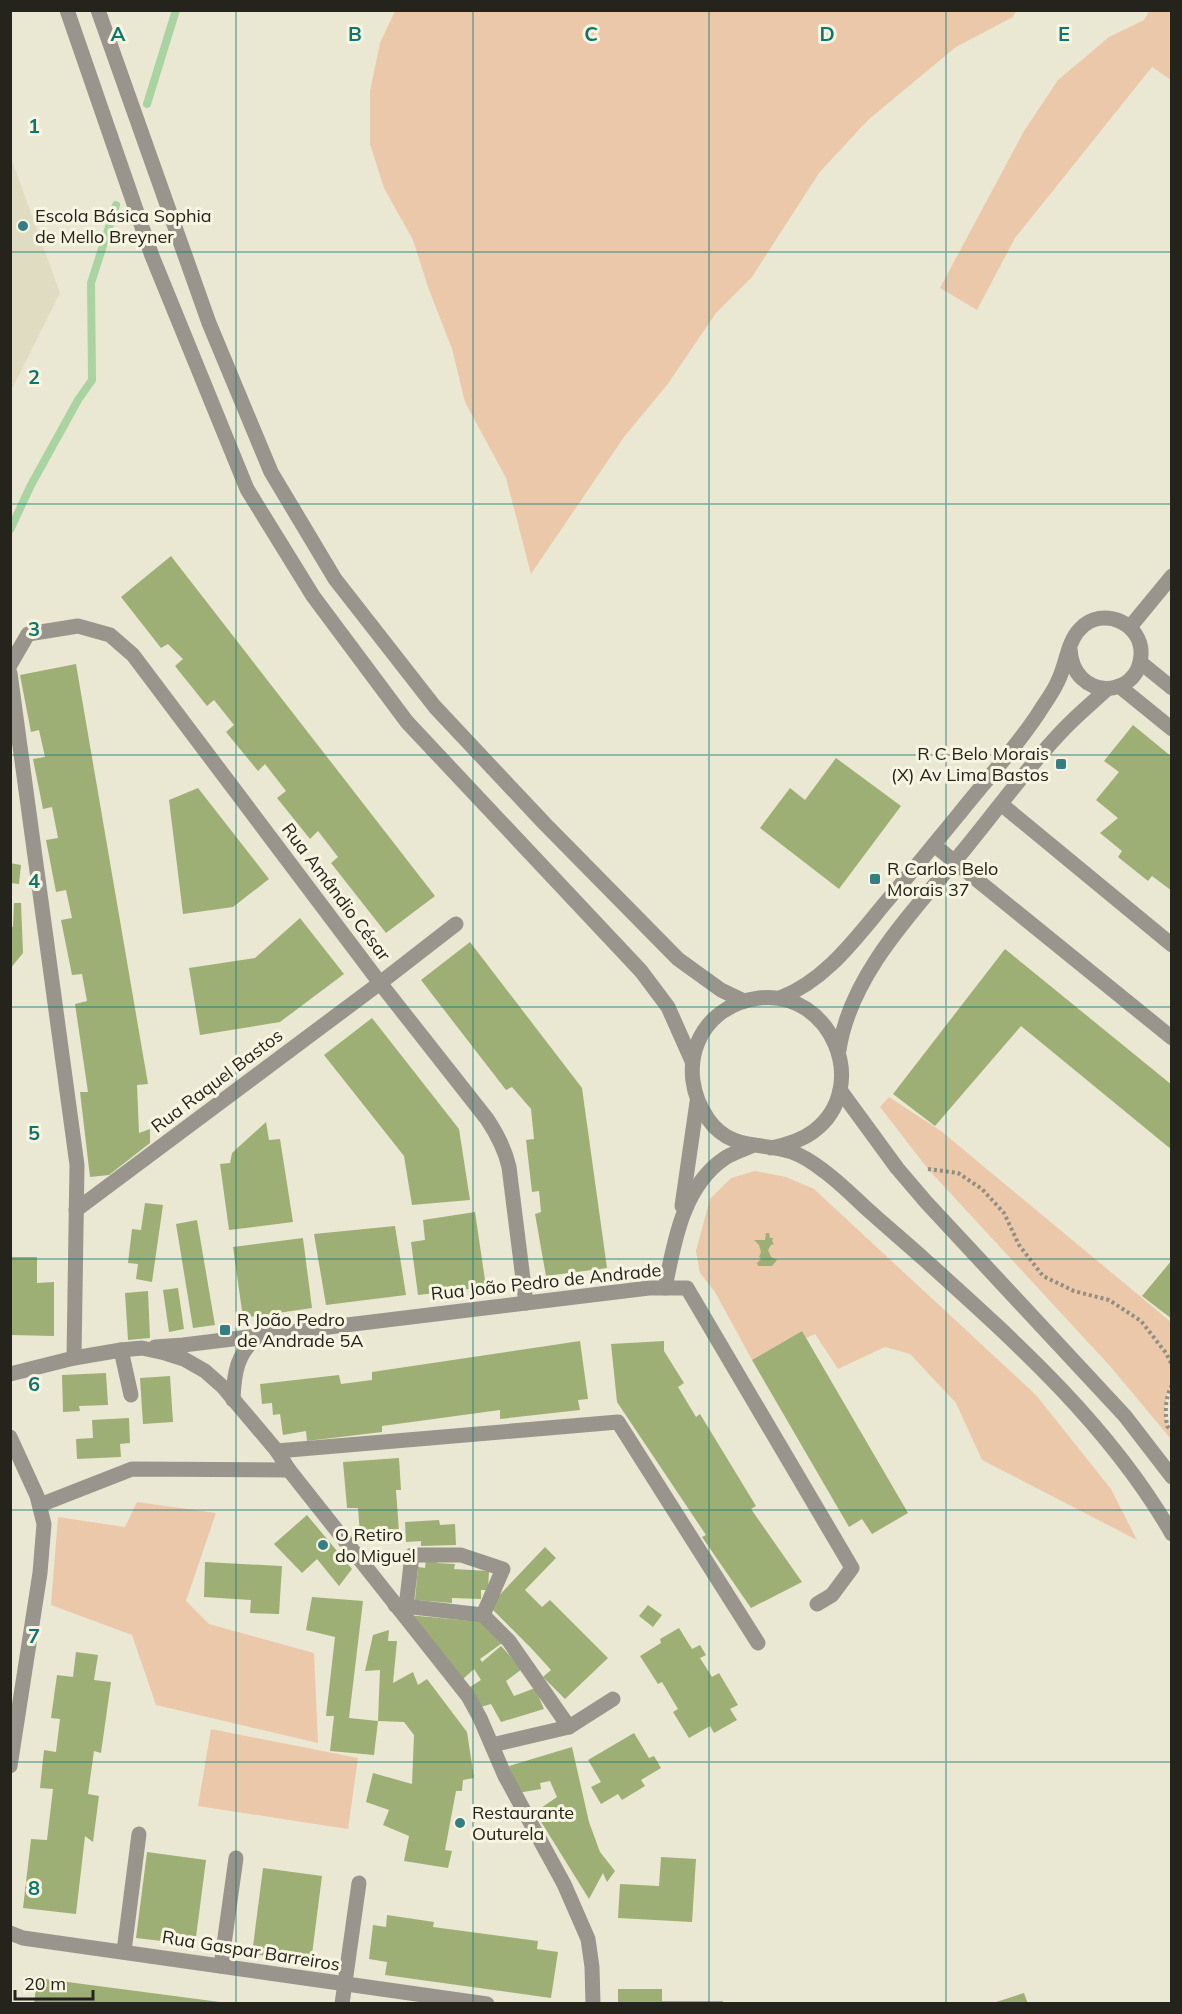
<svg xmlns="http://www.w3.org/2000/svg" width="1182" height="2014" viewBox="0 0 1182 2014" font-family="Mulish,sans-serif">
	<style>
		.built { fill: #dfdcc1 }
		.green { fill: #ecc8aa }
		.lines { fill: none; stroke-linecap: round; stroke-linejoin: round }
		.stream { stroke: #a9d4a2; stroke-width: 8 }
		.building { fill: #9eaf75 }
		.path { stroke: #908f80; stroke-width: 4; stroke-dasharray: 3 3; stroke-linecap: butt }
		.service { stroke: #99958d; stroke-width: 15 }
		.minor { stroke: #99958d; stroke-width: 15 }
		.tertiary { stroke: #99958d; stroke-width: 15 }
		.grid { fill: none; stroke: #0f766e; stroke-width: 1.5; stroke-opacity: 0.55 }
		.poi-dot { fill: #357e82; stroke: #f7f5e1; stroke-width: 2 }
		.labels { text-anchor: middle; stroke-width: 6; stroke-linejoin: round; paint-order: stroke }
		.poi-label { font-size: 18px; fill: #25241c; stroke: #f7f5e1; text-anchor: start }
		.street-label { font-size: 18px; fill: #25241c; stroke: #f7f5e1 }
		.grid-label { font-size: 20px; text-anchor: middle; font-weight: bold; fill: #0f766e; stroke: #f7f5e1; stroke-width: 6; stroke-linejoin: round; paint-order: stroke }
	</style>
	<rect width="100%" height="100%" fill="#eae8d3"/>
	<path class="built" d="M11 158 60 293 11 391H10Z"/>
	<g class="green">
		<path d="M1150 10 1171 11V80L1152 67 1015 238 977 310 940 288 1024 131 1058 80 1109 37 1144 20Z"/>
		<path d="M395 11V10L1016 11 1013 17 956 47 868 120 819 173 752 277 716 313 667 385 624 437 531 574 506 478 465 402 452 349 428 287 413 240 384 188 370 144V91L380 43Z"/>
		<path d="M889 1097 941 1131 1171 1322V1385C1165 1397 1161 1420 1171 1431V1439L1109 1365 928 1169 880 1107Z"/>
		<path d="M755 1171 786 1177 814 1189 1036 1395 1111 1489 1137 1540 982 1460 956 1403 910 1354 885 1347 838 1369 815 1334 806 1338 802 1331 752 1360 715 1292 700 1273 696 1251 710 1199 731 1178Z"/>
		<path d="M137 1502 216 1513 186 1601 209 1624 314 1653 318 1743 156 1705 132 1635 51 1605 58 1517 125 1527Z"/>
		<path d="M211 1729 358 1758 348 1829 198 1806Z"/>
	</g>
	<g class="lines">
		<g class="stream">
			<path d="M147 104 176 10"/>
			<path d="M10 530 31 485 78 400 92 380 91 283 116 205"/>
		</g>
	</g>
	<g class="building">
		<path d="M171 556 435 896 386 933 331 863 338 857 318 831 310 839 277 798 286 791 265 764 258 771 226 732 234 725 214 700 207 706 175 666 183 659 168 644 161 648 121 597Z"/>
		<path d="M76 664 148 1084 137 1085 139 1133 150 1129V1143L109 1175 90 1177 80 1092H88L75 1004 87 1001 82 974 72 975 61 920 72 918 66 890 56 892 46 840 58 838 52 807 43 809 33 759 45 757 39 730 31 732 20 675Z"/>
		<path d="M1133 725 1172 757V891L1152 876 1148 881 1118 857 1122 851 1100 833 1118 818 1096 800 1119 772 1104 761Z"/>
		<path d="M836 758 901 806 839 889 760 828 790 788 805 800Z"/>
		<path d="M198 788 269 879 233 907 183 914 169 800Z"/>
		<path d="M10 863 21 865 19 884 10 883Z"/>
		<path d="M14 903H21L23 953 10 969V926L13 927Z"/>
		<path d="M300 918 344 974 280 1022 200 1035 189 968 255 958Z"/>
		<path d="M470 942 582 1088 607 1268 546 1276 535 1214 541 1212 539 1191 532 1192 526 1140 534 1139 531 1109 512 1087 506 1090 421 980Z"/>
		<path d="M1005 949 1172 1085V1150L1021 1026 935 1126 893 1094Z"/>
		<path d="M372 1018 459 1129 470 1200 412 1205 404 1156 324 1055Z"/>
		<path d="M266 1122 269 1140 280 1139 293 1222 229 1230 220 1164 230 1163 232 1153Z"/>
		<path d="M145 1203 163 1205 152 1282 136 1279 138 1264 128 1263 132 1229 141 1230Z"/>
		<path d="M475 1212 486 1287 418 1295 411 1242 425 1240 423 1220Z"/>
		<path d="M197 1220 215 1325 193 1328 176 1224Z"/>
		<path d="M395 1226 406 1295 326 1305 314 1234Z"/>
		<path d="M766 1233H769L770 1238H773L772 1241 774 1244 771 1245 768 1250 771 1257 777 1260 772 1266H758L757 1263 761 1259 759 1257 761 1252 759 1245 754 1240H765Z"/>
		<path d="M303 1238 312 1308 243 1318 233 1247Z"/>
		<path d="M10 1257H37V1283L54 1282V1336L10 1335Z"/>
		<path d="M1172 1260V1319L1142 1296Z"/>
		<path d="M178 1288 184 1329 169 1332 163 1290Z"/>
		<path d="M148 1291 150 1338 128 1340 125 1293Z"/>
		<path d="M802 1331 908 1513 872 1534 862 1519 849 1527 752 1360Z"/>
		<path d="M580 1341 588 1399 578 1400 580 1410 500 1419V1410L382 1426V1432L307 1441 306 1431 283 1435 280 1414 273 1415 272 1403 262 1404 260 1384 339 1375 341 1384 372 1380V1372Z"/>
		<path d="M664 1341V1351L684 1383 678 1387 696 1417 700 1414 756 1506 751 1509 802 1582 751 1608 702 1537 706 1535 617 1402 611 1344Z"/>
		<path d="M106 1373 108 1405 79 1406 80 1411 63 1412 62 1375Z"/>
		<path d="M170 1376 173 1422 143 1424 140 1378Z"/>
		<path d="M129 1418 130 1443 120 1444 121 1457 77 1459 76 1439 93 1438 92 1420Z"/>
		<path d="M399 1458 401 1490H396L399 1532 360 1534 358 1508H347L343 1462Z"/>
		<path d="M307 1515 352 1569 339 1586 317 1559 302 1573 274 1544Z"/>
		<path d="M439 1520 440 1525 455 1524 456 1545 421 1546V1541L406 1542 405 1522Z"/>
		<path d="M545 1547 556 1558 525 1590 542 1607 550 1600 608 1658 565 1699 543 1677 551 1670 532 1649 489 1606Z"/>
		<path d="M426 1558 437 1559V1563L455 1564 454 1569 489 1571 488 1590H481V1599L452 1598V1603L415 1600 418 1567 425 1568Z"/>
		<path d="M205 1562 282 1566 279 1614 250 1613 251 1600 204 1597Z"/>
		<path d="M312 1597 363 1601 349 1718 378 1721 374 1755 330 1751 334 1716H326L335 1637 306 1630Z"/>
		<path d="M648 1605 662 1615 653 1627 639 1616Z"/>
		<path d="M408 1615 482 1622 502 1643 480 1659 482 1662 501 1646 522 1669 506 1681 514 1696 535 1688 544 1709 501 1722 491 1704 481 1707 470 1687 481 1680 474 1669 463 1679Z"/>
		<path d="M679 1628 692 1649 700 1645 706 1655 700 1658 712 1677 719 1673 738 1705 730 1709 737 1720 714 1733 710 1726 689 1738 673 1712 678 1709 662 1682 658 1684 640 1656 661 1643 660 1639Z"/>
		<path d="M389 1630 388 1641H397L393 1683 413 1672 418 1685 427 1679 467 1732 474 1778 463 1780 462 1791H456L445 1850 452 1851 448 1868 404 1861 409 1836 383 1825 389 1810 366 1802 373 1773 412 1784 414 1735 404 1722 378 1721 380 1670 365 1671 373 1635Z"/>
		<path d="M76 1652 98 1655 94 1680 111 1682 101 1753 94 1751 88 1794 99 1796 93 1842 85 1836 76 1914 23 1908 31 1839 47 1840 53 1789 40 1788 44 1750 56 1752 60 1719 51 1718 57 1675 73 1677Z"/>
		<path d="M634 1733 649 1758 654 1756 661 1768 641 1780 645 1786 622 1800 618 1794 601 1804 591 1787 601 1782 588 1760Z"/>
		<path d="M572 1747 589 1822 600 1852 615 1871 607 1882 603 1873 589 1899 535 1812 557 1797 550 1781 540 1783 541 1789 518 1793 509 1766Z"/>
		<path d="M147 1852 206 1860 195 1945 136 1938Z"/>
		<path d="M661 1857 696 1859 692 1922 618 1918 620 1884 659 1886Z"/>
		<path d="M263 1868 322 1876 311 1962 252 1954Z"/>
		<path d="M387 1915 434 1922 433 1927 538 1941 537 1949 558 1952 551 1998 385 1975 387 1962 369 1959 373 1925 386 1927Z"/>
		<path d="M37 1978 220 2002V2004H34Z"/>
		<path d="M618 1989H662V2001H723V2004H618Z"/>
		<path d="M1024 1993 1028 2004H993V2003Z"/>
	</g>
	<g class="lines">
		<g class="path">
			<path d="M928 1169 958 1173 982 1189 1004 1213 1019 1245 1043 1276 1074 1291 1109 1300 1141 1321 1166 1353 1172 1365"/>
			<path d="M1172 1385C1165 1398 1165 1411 1167 1426L1172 1431"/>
		</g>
		<g class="service">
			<path d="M277 1451 618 1422 758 1643"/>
			<path d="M406 1607 412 1555H461L503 1569 483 1615"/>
		</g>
		<g class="minor">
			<path d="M1130 627 1172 576"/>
			<path d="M1140 662 1172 688"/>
			<path d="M10 665 28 634 78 626 110 635 133 655 380 983 487 1119C497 1134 505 1149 509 1167L526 1303"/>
			<path d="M10 673 77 1165 74 1358"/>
			<path d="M1119 686 1172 729"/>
			<path d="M1001 804 1172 945"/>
			<path d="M934 845 1172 1038"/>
			<path d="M780 998C826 980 855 939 886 902 911 873 935 843 959 814 985 781 1015 749 1038 714 1044 704 1052 694 1057 683 1066 667 1067 642 1080 629 1102 605 1143 623 1141 655 1139 699 1073 702 1070 649"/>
			<path d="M839 1050C851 971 919 906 968 845 1000 806 1029 765 1064 729 1077 715 1093 702 1107 689"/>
			<path d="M682 1206 697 1102"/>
			<path d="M76 1210 380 983 456 924"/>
			<path d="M665 1288C674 1242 683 1186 725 1158 733 1153 743 1150 751 1146"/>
			<path d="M155 1347 183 1345 649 1288H687L852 1568 832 1595 817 1604"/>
			<path d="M121 1350 131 1395"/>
			<path d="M10 1374 74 1358 121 1350 142 1348 165 1353 184 1359 205 1371 223 1387 277 1451 289 1470 468 1696 480 1718 505 1776 564 1884 588 1939 592 1967 593 2004"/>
			<path d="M233 1400C234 1372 237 1353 259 1335"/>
			<path d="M10 1437 37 1496 44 1524 40 1573 10 1766"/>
			<path d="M40 1505 132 1469 289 1470"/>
			<path d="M395 1605 483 1615 509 1641 569 1727"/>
			<path d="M492 1745 569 1727 613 1699"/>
			<path d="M10 1933 23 1938 487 2004"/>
			<path d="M124 1951 139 1834"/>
			<path d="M221 1966 236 1858"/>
			<path d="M342 2004 359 1883"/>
		</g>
		<g class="tertiary">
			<path d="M67 10 152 256 247 489 313 596 407 722 641 971 668 1007 692 1061"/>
			<path d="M98 10 209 323 271 472 335 579 435 707 545 824 678 959 721 990 744 1001"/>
			<path d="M840 1090 897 1168 926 1202 1125 1416 1172 1477"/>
			<path d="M771 1148C786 1145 801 1141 814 1131 872 1087 831 989 759 998 697 1006 674 1070 708 1119 730 1151 762 1142 792 1152 803 1156 815 1164 824 1171 839 1182 853 1196 867 1209 886 1226 906 1243 925 1260 1017 1343 1110 1426 1172 1534"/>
		</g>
	</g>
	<path class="grid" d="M236 10V2004M473 10V2004M709 10V2004M946 10V2004M10 252H1172M10 504H1172M10 755H1172M10 1007H1172M10 1259H1172M10 1510H1172M10 1762H1172"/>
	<g class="poi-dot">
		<circle cx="23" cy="226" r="6"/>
		<rect x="1055" y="758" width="12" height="12" rx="3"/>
		<rect x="869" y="873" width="12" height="12" rx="3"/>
		<rect x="219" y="1324" width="12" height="12" rx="3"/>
		<circle cx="323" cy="1545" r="6"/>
		<circle cx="460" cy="1823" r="6"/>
	</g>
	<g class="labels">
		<g class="poi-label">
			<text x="35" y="222">Escola Básica Sophia<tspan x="35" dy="21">de Mello Breyner</tspan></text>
			<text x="1049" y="760" text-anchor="end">R C Belo Morais<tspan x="1049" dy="21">(X) Av Lima Bastos</tspan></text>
			<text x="887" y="875">R Carlos Belo<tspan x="887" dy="21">Morais 37</tspan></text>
			<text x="237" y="1326">R João Pedro<tspan x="237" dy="21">de Andrade 5A</tspan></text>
			<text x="335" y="1541">O Retiro<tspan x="335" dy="21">do Miguel</tspan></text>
			<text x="472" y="1819">Restaurante<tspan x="472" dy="21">Outurela</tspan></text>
		</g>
		<g class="street-label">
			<text transform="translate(336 892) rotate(53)" y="6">Rua Amândio César</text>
			<text transform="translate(217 1081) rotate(-37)" y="6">Rua Raquel Bastos</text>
			<text transform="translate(546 1282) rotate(-6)" y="6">Rua João Pedro de Andrade</text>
			<text transform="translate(251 1951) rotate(9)" y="6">Rua Gaspar Barreiros</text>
		</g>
	</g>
	<g class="grid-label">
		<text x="118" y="41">A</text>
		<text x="355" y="41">B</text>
		<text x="591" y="41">C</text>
		<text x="827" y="41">D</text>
		<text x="1064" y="41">E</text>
		<text x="34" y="133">1</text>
		<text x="34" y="384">2</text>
		<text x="34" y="636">3</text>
		<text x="34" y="888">4</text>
		<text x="34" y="1140">5</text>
		<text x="34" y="1391">6</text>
		<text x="34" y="1643">7</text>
		<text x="34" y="1895">8</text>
	</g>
	<rect width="1182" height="2014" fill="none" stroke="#25241c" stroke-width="24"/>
	<path d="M15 1990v9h78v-9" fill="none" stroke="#25241c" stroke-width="3"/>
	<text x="24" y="1990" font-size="18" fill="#25241c" stroke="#f7f5e1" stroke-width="4.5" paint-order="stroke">20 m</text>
</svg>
